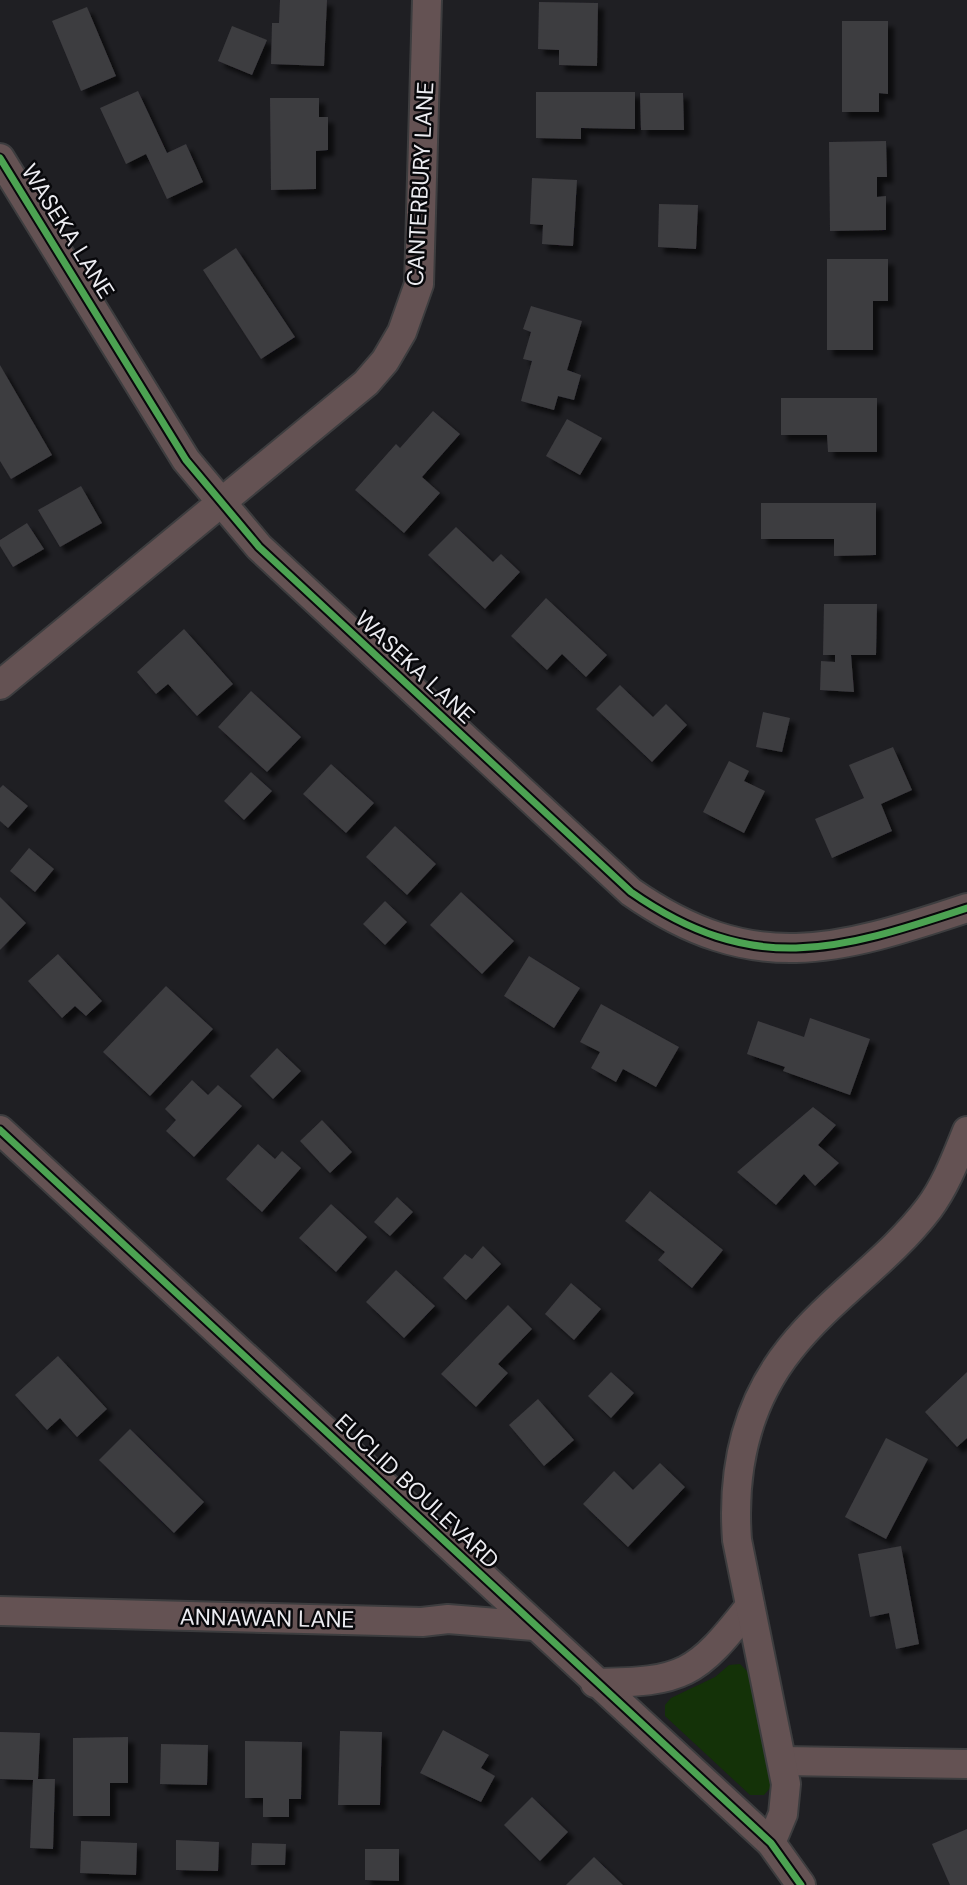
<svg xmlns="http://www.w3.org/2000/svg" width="967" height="1885" viewBox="0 0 967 1885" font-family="'DM Sans',sans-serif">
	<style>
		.green { fill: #143208 }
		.building { fill: #3d3c40; filter: url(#shadow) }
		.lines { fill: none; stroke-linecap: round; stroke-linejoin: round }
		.street-casing { stroke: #3d3d3f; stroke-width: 32 }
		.street { stroke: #645253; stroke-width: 28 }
		.cycleway-casing { stroke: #08080b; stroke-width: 11 }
		.cycleway { stroke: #4ca352; stroke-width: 7 }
		.labels { text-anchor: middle; stroke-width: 5; stroke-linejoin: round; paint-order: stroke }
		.street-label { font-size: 23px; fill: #ececf1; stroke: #08080b }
	</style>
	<defs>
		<filter id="shadow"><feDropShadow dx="6" dy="6" stdDeviation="2" flood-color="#0009"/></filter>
	</defs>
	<rect width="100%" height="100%" fill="#1f1f23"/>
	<path class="green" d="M740 1664 748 1672 771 1779V1787L764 1795H750L665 1716V1705L671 1698 715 1677 729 1665Z"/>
	<g class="building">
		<path d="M280 0H327L324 66 271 64 272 23H279Z"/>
		<path d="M539 2 598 3 597 66 559 65V50L538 49Z"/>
		<path d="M87 7 116 76 81 91 52 21Z"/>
		<path d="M842 21H888V94L879 93V112H842Z"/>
		<path d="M232 26 267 40 252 75 218 61Z"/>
		<path d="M138 91 167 153 186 144 203 182 167 199 146 154 126 164 100 108Z"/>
		<path d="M536 92H635V129L581 128V139L536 138Z"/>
		<path d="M640 93H683L684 130H641Z"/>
		<path d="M270 98H319V117H328V150L316 151V189L271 190Z"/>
		<path d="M886 141 887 177H877V197L886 196V230L830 231 829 142Z"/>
		<path d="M532 178 577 180 573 246 542 244 543 225 530 224Z"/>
		<path d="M659 204 698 205 696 249 658 247Z"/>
		<path d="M236 248 295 337 261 359 203 270Z"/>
		<path d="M827 259H888V301H873V350H827Z"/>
		<path d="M531 306 582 321 567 370 581 375 574 400 558 396 554 410 521 401 532 361 523 359 531 332 523 329Z"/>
		<path d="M0 365 52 455 11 479 0 461Z"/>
		<path d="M781 398H877V452H828L827 435H781Z"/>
		<path d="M433 411 460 434 422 477 440 493 404 533 355 490 396 444 400 448Z"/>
		<path d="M567 419 602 438 580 475 546 456Z"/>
		<path d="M81 486 102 523 60 547 38 510Z"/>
		<path d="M761 503H876V555L834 556V539H761Z"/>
		<path d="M27 523 44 549 13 567 0 546V540Z"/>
		<path d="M456 527 493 562 501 554 520 572 485 609 428 555Z"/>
		<path d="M546 598 607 655 586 677 562 654 547 670 511 636Z"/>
		<path d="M824 604H877L876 655H851L854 692 820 690 821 661 835 662V655H823Z"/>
		<path d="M184 629 233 684 197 716 168 684 156 694 137 672Z"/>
		<path d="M620 685 653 717 666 704 687 725 652 762 596 709Z"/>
		<path d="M251 691 301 737 267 772 218 727Z"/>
		<path d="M763 712 790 718 782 752 756 747Z"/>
		<path d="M893 747 912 790 881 804 892 831 832 858 815 819 864 798 849 765Z"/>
		<path d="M729 761 749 771 744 781 765 791 744 833 703 812Z"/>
		<path d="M331 764 374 803 346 833 303 794Z"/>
		<path d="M251 772 272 791 244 820 224 801Z"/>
		<path d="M3 785 28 806 8 828 0 821V788Z"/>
		<path d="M395 826 436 864 407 895 366 857Z"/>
		<path d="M29 848 54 869 35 892 10 871Z"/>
		<path d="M461 892 514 941 482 974 430 925Z"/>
		<path d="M0 897 26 923 0 950Z"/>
		<path d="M385 901 407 922 385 945 363 924Z"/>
		<path d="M58 954 102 1001 86 1016 75 1006 62 1018 28 981Z"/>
		<path d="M529 956 580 988 554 1028 504 996Z"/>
		<path d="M166 986 213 1029 150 1096 103 1052Z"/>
		<path d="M601 1004 679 1047 656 1087 623 1069 616 1082 591 1068 600 1052 580 1042Z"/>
		<path d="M810 1018 870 1039 850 1095 783 1071 785 1067 747 1054 758 1021 804 1037Z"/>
		<path d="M277 1048 301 1071 273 1099 250 1076Z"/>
		<path d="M192 1080 208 1095 218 1085 242 1106 194 1157 166 1131 176 1120 165 1109Z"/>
		<path d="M813 1107 836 1125 818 1145 839 1163 815 1186 804 1174 776 1205 737 1172Z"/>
		<path d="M322 1120 352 1152 330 1173 300 1141Z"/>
		<path d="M258 1144 275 1159 282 1151 301 1168 262 1212 226 1179Z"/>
		<path d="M650 1191 723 1250 692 1288 658 1260 665 1252 625 1221Z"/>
		<path d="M397 1197 413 1212 390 1236 374 1222Z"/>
		<path d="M331 1204 367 1237 336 1272 299 1238Z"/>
		<path d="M483 1246 501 1264 466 1300 443 1278 465 1254 472 1259Z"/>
		<path d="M396 1270 435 1306 404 1338 366 1302Z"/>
		<path d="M571 1283 601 1309 574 1340 545 1314Z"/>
		<path d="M508 1305 532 1329 498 1364 508 1373 476 1407 441 1374Z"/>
		<path d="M58 1356 107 1409 77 1437 60 1418 47 1430 15 1395Z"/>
		<path d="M611 1372 634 1393 611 1418 588 1396Z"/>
		<path d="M967 1372V1438L957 1447 925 1412Z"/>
		<path d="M538 1399 574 1440 544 1466 509 1425Z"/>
		<path d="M130 1429 204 1502 174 1533 99 1460Z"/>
		<path d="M886 1438 928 1459 886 1539 845 1517Z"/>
		<path d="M660 1463 685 1487 628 1547 583 1504 614 1471 633 1490Z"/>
		<path d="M901 1546 919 1644 896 1649 889 1613 870 1617 858 1554Z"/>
		<path d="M443 1730 489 1755 481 1768 495 1776 481 1802 420 1773Z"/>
		<path d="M340 1731 382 1732 380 1805H338Z"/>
		<path d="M0 1732 40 1733 38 1779H55L53 1849 30 1848 33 1780 0 1779Z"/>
		<path d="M128 1737V1783H110V1816H73V1738Z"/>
		<path d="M245 1741 302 1742 301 1799H289V1817H263V1798H245Z"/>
		<path d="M161 1744 208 1745 207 1785 160 1784Z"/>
		<path d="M532 1797 568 1832 540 1861 504 1825Z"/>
		<path d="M967 1829V1885H950L932 1844Z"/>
		<path d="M176 1840 219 1842 218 1871 176 1870Z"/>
		<path d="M81 1841 137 1843 136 1875 80 1873Z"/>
		<path d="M252 1843 286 1844 285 1865H251Z"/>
		<path d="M365 1849H399V1881L365 1880Z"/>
		<path d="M594 1857 623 1885H566Z"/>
	</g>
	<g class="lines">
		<defs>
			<g id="street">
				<path d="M0 158 186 460 259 547 631 892C753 977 837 951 967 908"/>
				<path d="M0 685 366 383 385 361 402 332 419 284 427 0"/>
				<path d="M0 1130 771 1843 801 1885"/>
				<path d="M0 1611 422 1622 448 1619 534 1626"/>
				<path d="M595 1683C684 1682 696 1675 750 1606"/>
				<path d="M783 1761 967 1764"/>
				<path d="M771 1843 783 1814 786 1784 737 1540C732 1471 746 1404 790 1349 831 1297 889 1261 929 1208 946 1185 956 1158 967 1131"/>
			</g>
		</defs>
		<use href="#street" class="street-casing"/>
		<use href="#street" class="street"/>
		<defs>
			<g id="cycleway">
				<path d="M0 158 186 460 259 547 631 892C753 977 837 951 967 908"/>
				<path d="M0 1130 771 1843 801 1885"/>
			</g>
		</defs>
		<use href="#cycleway" class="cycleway-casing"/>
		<use href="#cycleway" class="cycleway"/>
	</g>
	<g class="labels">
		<g class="street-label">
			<text transform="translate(420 184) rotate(-87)" y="8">CANTERBURY LANE</text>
			<text transform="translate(68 231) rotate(58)" y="8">WASEKA LANE</text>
			<text transform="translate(415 667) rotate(43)" y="8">WASEKA LANE</text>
			<text transform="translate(417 1491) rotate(43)" y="8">EUCLID BOULEVARD</text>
			<text transform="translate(267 1618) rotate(1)" y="8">ANNAWAN LANE</text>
		</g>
	</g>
</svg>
